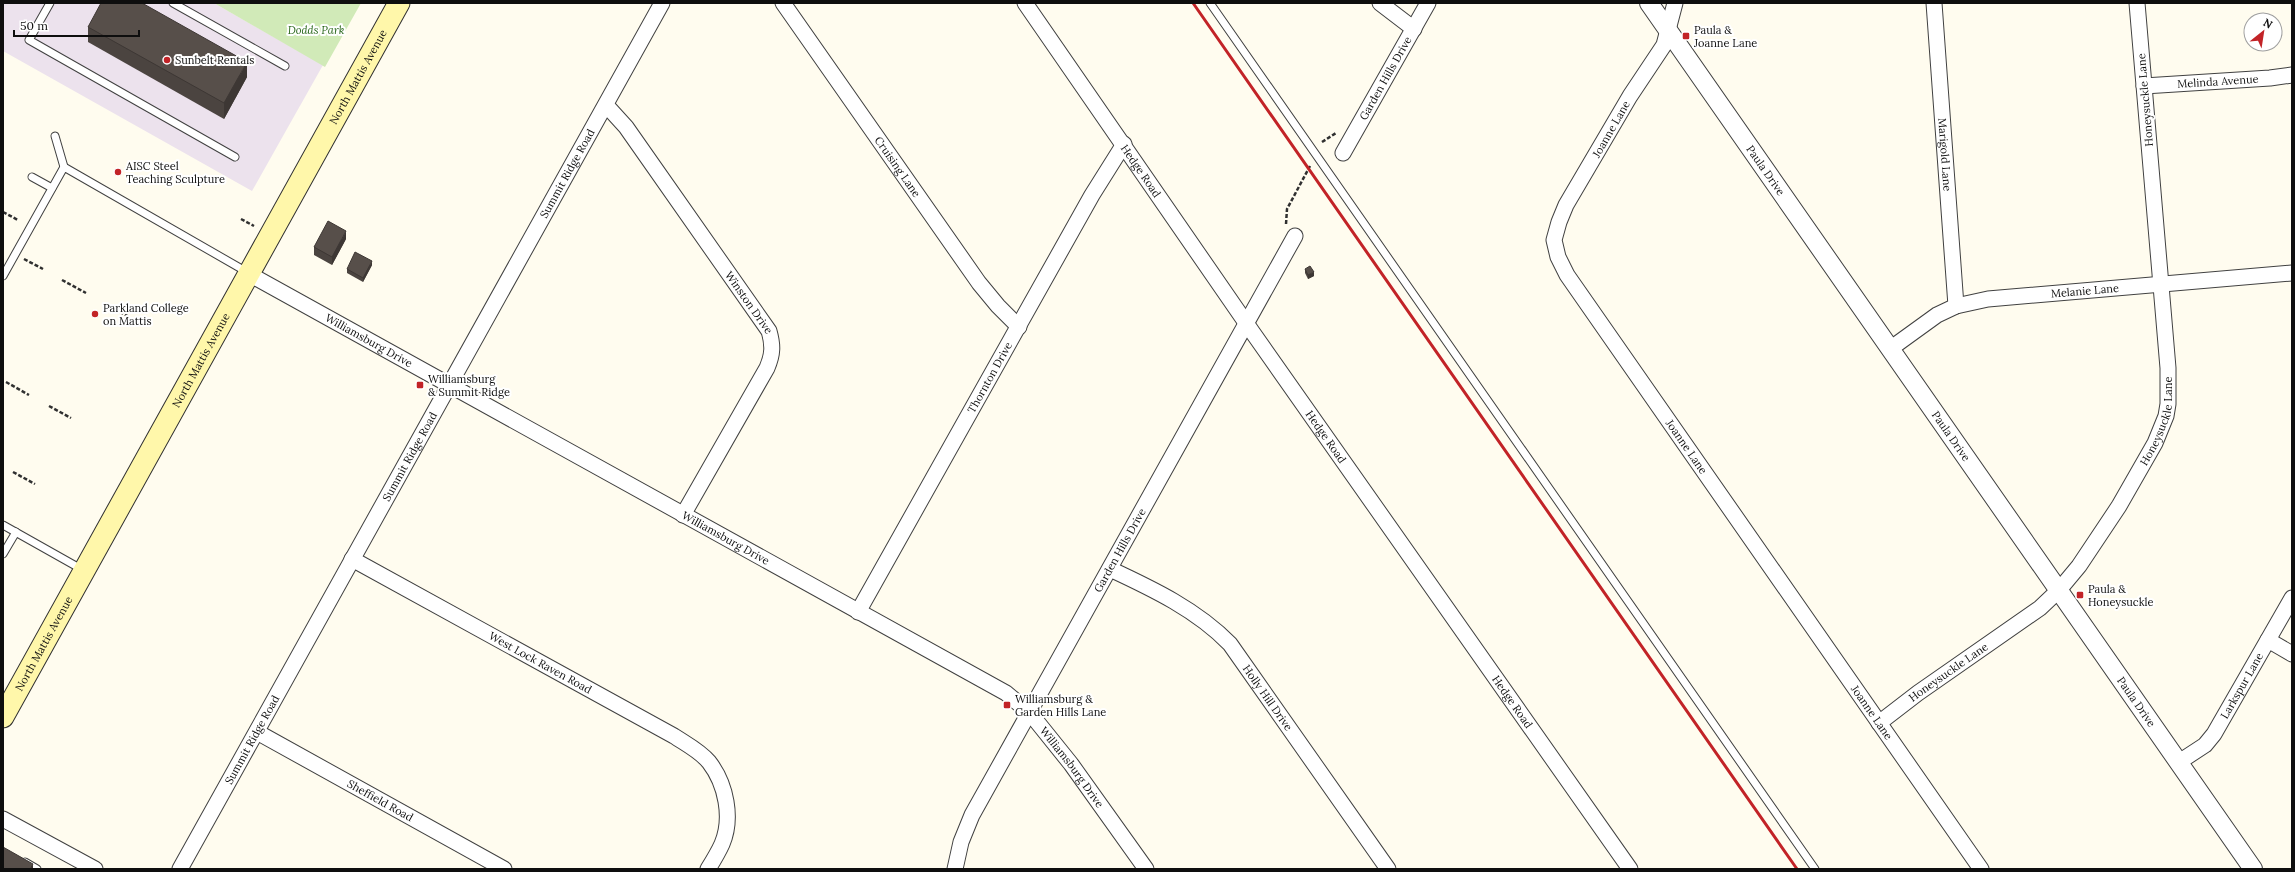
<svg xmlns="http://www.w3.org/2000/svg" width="2295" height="872" viewBox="0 0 2295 872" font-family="Lora,serif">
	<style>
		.industrial { fill: #ece2ed }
		.green { fill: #d1eab8 }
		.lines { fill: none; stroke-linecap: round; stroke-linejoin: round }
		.service-casing { stroke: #414141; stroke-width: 9 }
		.minor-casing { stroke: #414141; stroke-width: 17 }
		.tertiary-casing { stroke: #414141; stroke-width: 20 }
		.secondary-casing { stroke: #303030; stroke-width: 23 }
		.path { stroke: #303030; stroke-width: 2.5; stroke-dasharray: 4 2; stroke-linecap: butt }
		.service { stroke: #fff; stroke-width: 7 }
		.minor { stroke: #fff; stroke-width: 15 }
		.tertiary { stroke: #fff; stroke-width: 18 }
		.secondary { stroke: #fff7aa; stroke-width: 21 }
		.rail { stroke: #c22327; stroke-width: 3 }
		.wall { fill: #4b4440 }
		.shaded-wall { fill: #3d3734 }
		.building { fill: #574f4a; stroke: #3d3734 }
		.poi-dot { fill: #c22327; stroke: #fff; stroke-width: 1.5 }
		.labels { text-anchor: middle; stroke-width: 4; stroke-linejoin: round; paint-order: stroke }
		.park-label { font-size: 11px; font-style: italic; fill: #2b681d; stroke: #fff }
		.poi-label { font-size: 11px; fill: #0e0e0e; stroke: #fff; text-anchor: start }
		.street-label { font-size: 11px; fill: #0e0e0e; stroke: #fff }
	</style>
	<rect width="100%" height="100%" fill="#fffcef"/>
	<path class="industrial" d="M3 3H214L323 65 252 191 3 51Z"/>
	<path class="green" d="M214 3H361L325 67Z"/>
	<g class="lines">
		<defs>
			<g id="service">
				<path d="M50 3 29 40 235 157"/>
				<path d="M173 3 285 66"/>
				<path d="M1210 3 1815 869"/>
				<path d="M55 136 64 167"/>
				<path d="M32 177 52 188"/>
				<path d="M3 276 64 167 247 272"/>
				<path d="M3 525 83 570"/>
				<path d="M3 554 16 532"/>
				<path d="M25 862 37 869"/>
			</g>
			<g id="minor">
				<path id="s1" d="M783 3 979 283 998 306 1019 327"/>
				<path id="s2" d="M1025 3 1253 333 1630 869"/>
				<path d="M1380 3 1414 29"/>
				<path id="s3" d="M1675 3 1664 45 1630 96 1566 205 1559 222 1554 240 1558 257 1567 275 1981 869"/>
				<path id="s4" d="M1934 3 1956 306"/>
				<path id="s5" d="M2144 86 2270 78 2292 75"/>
				<path id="s6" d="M606 105 626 127 769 331C773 345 773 354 767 368L683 515"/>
				<path id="s7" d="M1343 153 1428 3"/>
				<path id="s8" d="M249 274 1006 693 1030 713 1071 764 1146 869"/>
				<path id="s9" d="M1890 349 1937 315 1956 306 1988 299 2292 273"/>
				<path id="s10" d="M352 559 674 736C686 744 700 751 709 762 726 784 733 818 722 844 718 853 713 861 708 869"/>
				<path id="s11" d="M1110 569C1153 589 1197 610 1230 644L1388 869"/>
				<path id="s12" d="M858 612 1092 195 1124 144"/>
				<path d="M2268 640 2292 654"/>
				<path id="s13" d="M1879 723 1918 693 2040 608 2059 590 2079 566 2119 506 2155 443 2166 416 2168 404V368L2137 3"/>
				<path id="s14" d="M257 732 504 869"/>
				<path id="s15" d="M2179 762 2205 745 2214 734 2292 598"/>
				<path d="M3 819 95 869"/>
				<path id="s16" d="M180 869 662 3"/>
				<path id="s17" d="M955 869 961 842 972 815 1295 236"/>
			</g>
			<g id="tertiary">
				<path id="s18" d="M1649 3 2253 869"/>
			</g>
			<g id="secondary">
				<path id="s19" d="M3 717 399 3"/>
			</g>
		</defs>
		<use href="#service" class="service-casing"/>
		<use href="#minor" class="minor-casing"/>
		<use href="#tertiary" class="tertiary-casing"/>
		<use href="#secondary" class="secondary-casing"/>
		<g class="path">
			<path d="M1322 142 1336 133"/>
			<path d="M3 212 18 220"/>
			<path d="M241 219 254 226"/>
			<path d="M1286 224 1287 209 1310 166"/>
			<path d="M24 259 43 269"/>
			<path d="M62 280 86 293"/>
			<path d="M104 303 129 317"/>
			<path d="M6 382 29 395"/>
			<path d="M49 406 71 418"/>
			<path d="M13 472 35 484"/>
		</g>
		<use href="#service" class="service"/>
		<use href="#minor" class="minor"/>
		<use href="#tertiary" class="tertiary"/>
		<use href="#secondary" class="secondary"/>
		<path class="rail" d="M1193 3 1797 869"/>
	</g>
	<g class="wall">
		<path d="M88 27 247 77 224 119 88 42Z"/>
		<path d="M346 239 332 265 314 255V247Z"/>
		<path d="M372 265 363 282 347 273V269Z"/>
		<path d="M1305 269 1314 276 1308 279 1305 273Z"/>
	</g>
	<g class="shaded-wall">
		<path d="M247 62V77L224 119V103Z"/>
		<path d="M346 231V239L332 265V257Z"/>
		<path d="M372 261V265L363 282V278Z"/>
		<path d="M1314 272V276L1308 279V275Z"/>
		<path d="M33 864V869H30Z"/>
	</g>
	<g class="building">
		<path d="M101 3H142L247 62 224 103 88 27Z"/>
		<path d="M328 221 346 231 332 257 314 247Z"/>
		<path d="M355 252 372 261 363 278 347 269Z"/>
		<path d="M1310 266 1314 272 1308 275 1305 269Z"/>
		<path d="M3 847 33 864 30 869H3Z"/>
	</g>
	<g class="poi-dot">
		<rect x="1682" y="32" width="8" height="8" rx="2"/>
		<circle cx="167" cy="60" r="4"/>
		<circle cx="118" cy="172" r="4"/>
		<circle cx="95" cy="314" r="4"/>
		<rect x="416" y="381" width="8" height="8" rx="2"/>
		<rect x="2076" y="591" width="8" height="8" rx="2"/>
		<rect x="1003" y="701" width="8" height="8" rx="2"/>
	</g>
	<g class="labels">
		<g class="park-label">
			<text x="316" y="34">Dodds Park</text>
		</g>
		<g class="poi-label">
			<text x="1694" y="34">Paula &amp;<tspan x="1694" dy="13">Joanne Lane</tspan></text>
			<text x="175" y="64">Sunbelt Rentals</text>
			<text x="126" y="170">AISC Steel<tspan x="126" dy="13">Teaching Sculpture</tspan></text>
			<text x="103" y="312">Parkland College<tspan x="103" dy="13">on Mattis</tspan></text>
			<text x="428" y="383">Williamsburg<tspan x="428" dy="13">&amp; Summit Ridge</tspan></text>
			<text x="2088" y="593">Paula &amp;<tspan x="2088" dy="13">Honeysuckle</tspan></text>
			<text x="1015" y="703">Williamsburg &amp;<tspan x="1015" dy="13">Garden Hills Lane</tspan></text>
		</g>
		<g class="street-label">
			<text dy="4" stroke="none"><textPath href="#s19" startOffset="732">North Mattis Avenue</textPath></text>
			<text dy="4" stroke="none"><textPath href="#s7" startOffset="86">Garden Hills Drive</textPath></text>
			<text dy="4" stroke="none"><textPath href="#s5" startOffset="74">Melinda Avenue</textPath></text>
			<text transform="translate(2145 100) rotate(-95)" y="4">Honeysuckle Lane</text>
			<text transform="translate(1611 129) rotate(-60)" y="4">Joanne Lane</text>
			<text dy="4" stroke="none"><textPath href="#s4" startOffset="152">Marigold Lane</textPath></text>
			<text dy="4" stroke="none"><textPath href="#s1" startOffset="200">Cruising Lane</textPath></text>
			<text dy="4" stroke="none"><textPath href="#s2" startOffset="204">Hedge Road</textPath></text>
			<text dy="4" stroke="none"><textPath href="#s18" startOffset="204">Paula Drive</textPath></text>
			<text dy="4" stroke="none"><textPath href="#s16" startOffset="796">Summit Ridge Road</textPath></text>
			<text dy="4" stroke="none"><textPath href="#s9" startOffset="209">Melanie Lane</textPath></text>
			<text dy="4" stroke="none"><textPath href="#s6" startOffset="244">Winston Drive</textPath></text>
			<text dy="4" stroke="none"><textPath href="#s8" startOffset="137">Williamsburg Drive</textPath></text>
			<text dy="4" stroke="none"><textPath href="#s19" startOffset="408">North Mattis Avenue</textPath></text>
			<text dy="4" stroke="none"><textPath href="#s12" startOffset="269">Thornton Drive</textPath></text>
			<text dy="4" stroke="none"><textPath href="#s13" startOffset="422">Honeysuckle Lane</textPath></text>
			<text dy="4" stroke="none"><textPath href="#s18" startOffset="528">Paula Drive</textPath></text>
			<text dy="4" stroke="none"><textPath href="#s2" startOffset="528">Hedge Road</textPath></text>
			<text dy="4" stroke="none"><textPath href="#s3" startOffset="515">Joanne Lane</textPath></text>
			<text dy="4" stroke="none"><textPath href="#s16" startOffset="472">Summit Ridge Road</textPath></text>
			<text dy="4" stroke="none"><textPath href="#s8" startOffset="545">Williamsburg Drive</textPath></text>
			<text dy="4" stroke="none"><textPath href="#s17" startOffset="360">Garden Hills Drive</textPath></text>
			<text dy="4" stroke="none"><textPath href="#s19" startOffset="84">North Mattis Avenue</textPath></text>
			<text dy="4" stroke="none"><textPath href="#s10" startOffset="215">West Lock Raven Road</textPath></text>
			<text dy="4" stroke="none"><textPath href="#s13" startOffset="86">Honeysuckle Lane</textPath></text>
			<text dy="4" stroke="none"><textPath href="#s15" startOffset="101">Larkspur Lane</textPath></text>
			<text dy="4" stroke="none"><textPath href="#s11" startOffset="208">Holly Hill Drive</textPath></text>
			<text dy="4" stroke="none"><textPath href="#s18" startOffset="852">Paula Drive</textPath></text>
			<text dy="4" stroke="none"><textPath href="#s2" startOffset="852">Hedge Road</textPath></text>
			<text dy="4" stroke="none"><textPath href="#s3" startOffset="839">Joanne Lane</textPath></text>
			<text dy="4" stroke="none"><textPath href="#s16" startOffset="148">Summit Ridge Road</textPath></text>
			<text dy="4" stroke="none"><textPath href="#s8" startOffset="965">Williamsburg Drive</textPath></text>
			<text dy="4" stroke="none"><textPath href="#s14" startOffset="141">Sheffield Road</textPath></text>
		</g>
	</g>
	<rect width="2295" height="872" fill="none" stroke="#0e0e0e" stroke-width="8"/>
	<g transform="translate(2263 32) rotate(30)"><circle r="19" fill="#ffffff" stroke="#9f9f9f"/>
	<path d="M0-3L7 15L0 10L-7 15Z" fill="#c22327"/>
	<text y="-6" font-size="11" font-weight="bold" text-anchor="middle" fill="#0e0e0e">N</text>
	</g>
	<path d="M14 30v6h125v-6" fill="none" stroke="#0e0e0e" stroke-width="2"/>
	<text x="20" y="30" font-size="12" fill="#0e0e0e" stroke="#ffffff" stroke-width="3" paint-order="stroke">50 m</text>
</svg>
